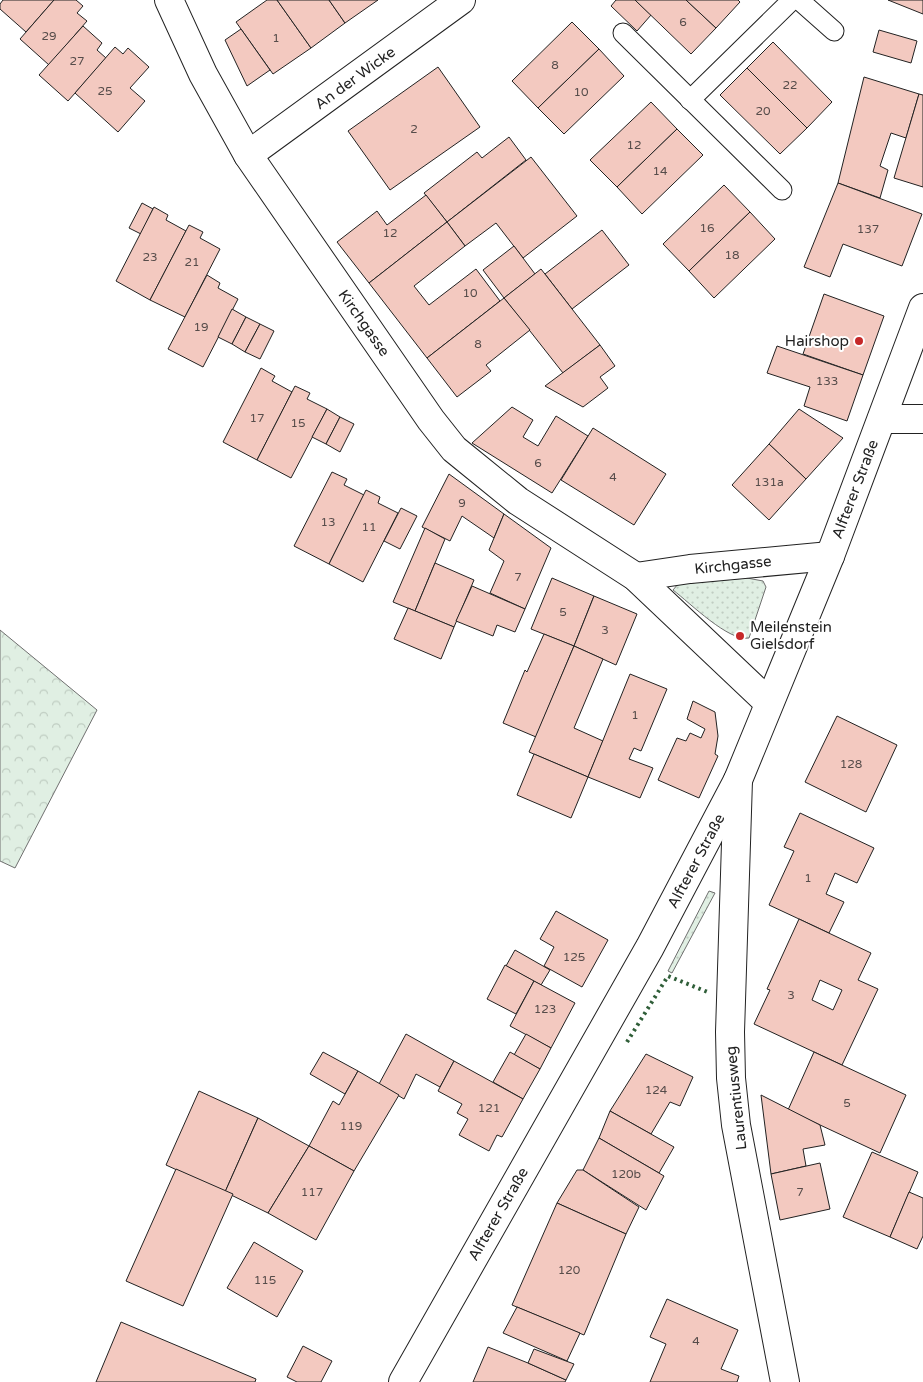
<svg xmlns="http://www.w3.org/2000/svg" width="923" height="1382" viewBox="0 0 923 1382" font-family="'Varela Round',sans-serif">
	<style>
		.grass { fill: url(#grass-dots); stroke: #6f6f6f }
		.forest { fill: url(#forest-crowns); stroke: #6f6f6f }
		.building { fill: #f3c9c0; stroke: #222; fill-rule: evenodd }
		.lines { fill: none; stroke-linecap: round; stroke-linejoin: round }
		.service-casing { stroke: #222; stroke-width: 21 }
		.minor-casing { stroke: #222; stroke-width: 30 }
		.tertiary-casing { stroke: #222; stroke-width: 30 }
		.service { stroke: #fff; stroke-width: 19 }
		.minor { stroke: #fff; stroke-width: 28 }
		.tertiary { stroke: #fff; stroke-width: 28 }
		.hedge { stroke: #2f5e38; stroke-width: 4; stroke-dasharray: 2.5 4; stroke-linecap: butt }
		.poi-dot { fill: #c62828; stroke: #fff; stroke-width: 2 }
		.labels { text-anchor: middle; stroke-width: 4; stroke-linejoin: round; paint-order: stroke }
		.number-label { font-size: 12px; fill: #564c4a }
		.street-label { font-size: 15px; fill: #222; stroke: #fff }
		.poi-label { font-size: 15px; fill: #222; stroke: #fff; text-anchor: end }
	</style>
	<defs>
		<pattern id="grass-dots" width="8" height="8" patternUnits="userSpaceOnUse" patternTransform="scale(1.25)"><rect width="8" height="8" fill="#e0efe3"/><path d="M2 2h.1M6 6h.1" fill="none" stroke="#c0cdc2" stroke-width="1.8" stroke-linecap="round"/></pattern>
		<pattern id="forest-crowns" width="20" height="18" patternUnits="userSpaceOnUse" patternTransform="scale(1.25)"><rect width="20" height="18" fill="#e0efe3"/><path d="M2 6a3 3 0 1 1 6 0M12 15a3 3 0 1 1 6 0" fill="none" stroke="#c0cdc2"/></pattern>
	</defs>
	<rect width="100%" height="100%" fill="#fff"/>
	<g class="grass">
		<path d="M747 578 763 581 766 587 749 638C729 642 690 603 673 590L678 584Z"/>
		<path d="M709 891 715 893 672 973 668 971Z"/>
	</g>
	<path class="forest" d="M0 630 97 710 15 868 0 861Z"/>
	<g class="building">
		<path d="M3 0H54L26 32 0 9V4Z"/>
		<path d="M54 0H76L83 6 77 13 87 21 49 65 20 39Z"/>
		<path d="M267 0H277L311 48 273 74 236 22Z"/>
		<path d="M277 0H329L345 23 311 48Z"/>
		<path d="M329 0H378L345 23Z"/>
		<path d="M616 0H635L651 15 637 31 611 6Z"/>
		<path d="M635 0H686L716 28 691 54Z"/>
		<path d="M686 0H738L740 2 716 28Z"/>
		<path d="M888 0H923V14Z"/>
		<path d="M572 22 599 49 538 108 512 81Z"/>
		<path d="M83 26 102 43 97 50 106 58 68 101 39 75Z"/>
		<path d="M241 29 270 70 247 86 225 40Z"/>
		<path d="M879 30 917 41 911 63 873 52Z"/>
		<path d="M773 42 832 102 807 128 747 68Z"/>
		<path d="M115 47 123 54 128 48 149 67 130 88 145 101 118 132 75 93Z"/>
		<path d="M599 49 624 76 564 134 538 108Z"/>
		<path d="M438 67 480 127 390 190 348 131Z"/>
		<path d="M747 68 807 128 780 154 720 95Z"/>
		<path d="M864 77 919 94 906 138 891 133 880 166 888 170 880 198 838 183Z"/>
		<path d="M919 94 923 95V187L894 178Z"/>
		<path d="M651 102 677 129 617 187 590 160Z"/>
		<path d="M677 129 703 155 642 214 617 187Z"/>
		<path d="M509 137 526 160 447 222 424 193 477 152 482 158Z"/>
		<path d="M531 157 577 216 523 258 496 223 465 246 447 222Z"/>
		<path d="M838 183 922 214 902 266 843 244 830 277 804 267Z"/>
		<path d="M724 185 750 212 689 271 663 244Z"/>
		<path d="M426 195 447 222 369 283 337 242 377 211 387 225Z"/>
		<path d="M142 203 153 209 141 234 129 228Z"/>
		<path d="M154 207 168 215 166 220 186 231 150 300 116 281Z"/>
		<path d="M750 212 775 239 714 298 689 271Z"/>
		<path d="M447 222 465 246 414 286 429 305 476 269 500 301 427 358 369 283Z"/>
		<path d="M189 225 203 232 200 238 220 249 185 317 150 300Z"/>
		<path d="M602 230 629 265 572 309 545 274Z"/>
		<path d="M514 246 535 274 504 298 483 270Z"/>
		<path d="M541 269 600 345 563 373 504 298Z"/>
		<path d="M207 275 220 283 218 288 238 299 203 367 168 349Z"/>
		<path d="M824 294 884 316 863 375 803 354Z"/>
		<path d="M504 298 530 330 486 365 491 371 457 397 427 358Z"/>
		<path d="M232 309 246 317 232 344 218 337Z"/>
		<path d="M246 317 260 324 245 352 232 344Z"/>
		<path d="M260 324 274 331 260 359 245 352Z"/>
		<path d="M600 345 615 366 600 377 608 388 583 407 545 386Z"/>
		<path d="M777 346 863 375 847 421 804 406 810 387 767 373Z"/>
		<path d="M261 368 275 376 272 381 292 392 257 460 223 442Z"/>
		<path d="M295 386 310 393 307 399 327 409 291 478 257 460Z"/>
		<path d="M512 407 533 420 523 437 538 446 556 416 588 436 552 493 472 443Z"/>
		<path d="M327 409 340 417 326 444 312 437Z"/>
		<path d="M799 409 843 438 806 479 769 444Z"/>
		<path d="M340 417 354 424 340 452 326 444Z"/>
		<path d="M593 428 666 474 634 525 561 480Z"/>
		<path d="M769 444 806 479 769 520 732 485Z"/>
		<path d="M332 472 347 479 344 485 364 495 329 564 294 546Z"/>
		<path d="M449 474 504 514 494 538 462 516 450 541 422 527Z"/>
		<path d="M366 490 380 497 378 503 398 513 363 582 329 564Z"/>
		<path d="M401 508 417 516 400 549 384 541Z"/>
		<path d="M504 514 551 548 525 609 490 593 504 561 489 550Z"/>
		<path d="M425 528 445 539 415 611 393 602Z"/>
		<path d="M435 563 474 580 454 627 415 611Z"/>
		<path d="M552 578 594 596 574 646 531 629Z"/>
		<path d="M472 586 525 609 515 632 497 625 493 636 456 621Z"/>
		<path d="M594 596 637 614 616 665 574 646Z"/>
		<path d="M408 608 454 627 441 659 394 639Z"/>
		<path d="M544 634 574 646 536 737 503 723 525 670 527 672Z"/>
		<path d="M574 646 603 659 574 728 603 741 588 777 529 752Z"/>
		<path d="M630 674 667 689 641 751 634 748 629 759 653 768 640 798 588 777Z"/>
		<path d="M693 701 715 712 718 736 715 754 718 756 699 798 658 780 677 738 686 741 690 733 701 738 705 729 687 719Z"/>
		<path d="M837 716 897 745 866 812 805 782Z"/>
		<path d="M534 754 588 777 571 818 517 795Z"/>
		<path d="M800 813 874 848 857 883 835 873 826 894 844 902 829 933 769 905 794 851 784 847Z"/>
		<path d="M556 911 608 940 582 987 544 966 554 947 540 939Z"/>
		<path d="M799 919 871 953 858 980 878 989 842 1065 754 1024 770 990 767 989ZM820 980 842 990 833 1010 812 1000Z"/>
		<path d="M515 950 550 970 541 985 506 966Z"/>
		<path d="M505 965 534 981 516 1014 487 999Z"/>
		<path d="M534 981 575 1003 551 1048 510 1026Z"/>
		<path d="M406 1034 454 1061 440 1087 416 1074 404 1099 379 1084Z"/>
		<path d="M526 1034 551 1048 540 1069 514 1055Z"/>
		<path d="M323 1052 358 1071 345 1094 310 1074Z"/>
		<path d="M510 1052 540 1069 523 1099 493 1082Z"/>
		<path d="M814 1052 906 1095 880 1153 788 1110Z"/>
		<path d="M646 1054 693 1077 680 1106 670 1102 651 1134 610 1111Z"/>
		<path d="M454 1061 523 1099 502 1137 497 1135 489 1151 459 1135 468 1119 457 1113 462 1104 438 1091Z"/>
		<path d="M358 1071 399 1095 354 1171 309 1146 333 1101 339 1105Z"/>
		<path d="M199 1091 258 1118 225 1192 166 1165Z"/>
		<path d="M761 1095 820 1125 825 1145 803 1149 806 1166 771 1174Z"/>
		<path d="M610 1111 674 1147 659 1173 599 1138Z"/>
		<path d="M258 1118 309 1146 268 1213 225 1192Z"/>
		<path d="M599 1138 664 1176 646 1210 583 1170Z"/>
		<path d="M309 1146 354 1171 316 1240 268 1213Z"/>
		<path d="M872 1152 918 1172 890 1237 843 1217Z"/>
		<path d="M820 1163 830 1209 780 1220 771 1174Z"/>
		<path d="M176 1169 233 1194 183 1306 126 1281Z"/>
		<path d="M577 1170H583L639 1207 626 1234 557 1203Z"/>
		<path d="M909 1192 923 1198V1236L917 1249 890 1237Z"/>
		<path d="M557 1203 626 1234 584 1335 512 1305Z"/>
		<path d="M254 1242 303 1271 277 1317 227 1288Z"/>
		<path d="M667 1299 738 1330 721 1369 739 1376 737 1382H650L666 1344 650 1337Z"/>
		<path d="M517 1307 580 1333 567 1361 503 1333Z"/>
		<path d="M121 1322 256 1379 255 1382H96Z"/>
		<path d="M303 1346 332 1361 321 1382H297L287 1377Z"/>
		<path d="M488 1347 528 1363 566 1380 565 1382H473Z"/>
		<path d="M534 1349 574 1364 566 1380 528 1363Z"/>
	</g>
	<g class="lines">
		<defs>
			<g id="service">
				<path d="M799 0 834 31"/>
				<path d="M623 33 782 190"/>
				<path d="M690 100 792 0"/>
			</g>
			<g id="minor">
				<path d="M169 0 203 74 248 155 431 420 454 449 518 501 636 577 769 703"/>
				<path d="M248 155 461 0"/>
				<path d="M882 419H923"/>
				<path d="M636 577 690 569 830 556"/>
				<path d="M738 780 730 1032 731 1078 736 1125 785 1382"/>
			</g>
			<path id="tertiary" d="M403 1382 650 947 738 780 830 556 923 308"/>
		</defs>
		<use href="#service" class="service-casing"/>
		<use href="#minor" class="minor-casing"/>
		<use href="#tertiary" class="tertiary-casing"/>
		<use href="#service" class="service"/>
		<use href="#minor" class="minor"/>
		<use href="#tertiary" class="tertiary"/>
		<path class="hedge" d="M627 1042 668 976 710 993"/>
	</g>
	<g class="poi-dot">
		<circle cx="859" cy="341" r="5"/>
		<circle cx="740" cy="636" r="5"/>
	</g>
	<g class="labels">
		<g class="number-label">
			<text x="683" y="26">6</text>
			<text x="49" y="40">29</text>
			<text x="276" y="42">1</text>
			<text x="77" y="65">27</text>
			<text x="555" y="69">8</text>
			<text x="790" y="89">22</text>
			<text x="105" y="95">25</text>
			<text x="581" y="96">10</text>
			<text x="763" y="115">20</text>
			<text x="414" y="133">2</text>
			<text x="634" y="149">12</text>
			<text x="660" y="175">14</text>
			<text x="707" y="232">16</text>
			<text x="868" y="233">137</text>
			<text x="390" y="237">12</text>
			<text x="732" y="259">18</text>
			<text x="150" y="261">23</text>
			<text x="192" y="266">21</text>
			<text x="470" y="297">10</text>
			<text x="201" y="331">19</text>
			<text x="478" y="348">8</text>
			<text x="827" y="385">133</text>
			<text x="257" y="422">17</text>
			<text x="298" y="427">15</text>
			<text x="538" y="467">6</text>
			<text x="613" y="481">4</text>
			<text x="769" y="486">131a</text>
			<text x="462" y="507">9</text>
			<text x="328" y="526">13</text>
			<text x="369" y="531">11</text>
			<text x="518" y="581">7</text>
			<text x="563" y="616">5</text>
			<text x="605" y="634">3</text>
			<text x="635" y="719">1</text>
			<text x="851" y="768">128</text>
			<text x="808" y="882">1</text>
			<text x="574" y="961">125</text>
			<text x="791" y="999">3</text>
			<text x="545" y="1013">123</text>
			<text x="656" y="1094">124</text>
			<text x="847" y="1107">5</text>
			<text x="489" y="1112">121</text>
			<text x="351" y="1130">119</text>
			<text x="626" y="1178">120b</text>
			<text x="312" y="1196">117</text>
			<text x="800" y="1196">7</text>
			<text x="569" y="1274">120</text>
			<text x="265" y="1284">115</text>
			<text x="696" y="1345">4</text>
		</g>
		<g class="street-label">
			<text transform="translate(355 78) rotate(-36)" y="5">An der Wicke</text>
			<text transform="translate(364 323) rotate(55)" y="5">Kirchgasse</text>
			<text transform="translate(855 489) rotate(-69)" y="5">Alfterer Straße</text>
			<text transform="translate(733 565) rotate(-6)" y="5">Kirchgasse</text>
			<text transform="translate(696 861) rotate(-62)" y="5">Alfterer Straße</text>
			<text transform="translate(736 1098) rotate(-96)" y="5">Laurentiusweg</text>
			<text transform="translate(498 1214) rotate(-60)" y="5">Alfterer Straße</text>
		</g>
		<g class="poi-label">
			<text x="849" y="346">Hairshop</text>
			<text x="750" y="632" text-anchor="start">Meilenstein<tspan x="750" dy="17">Gielsdorf</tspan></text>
		</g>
	</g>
</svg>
